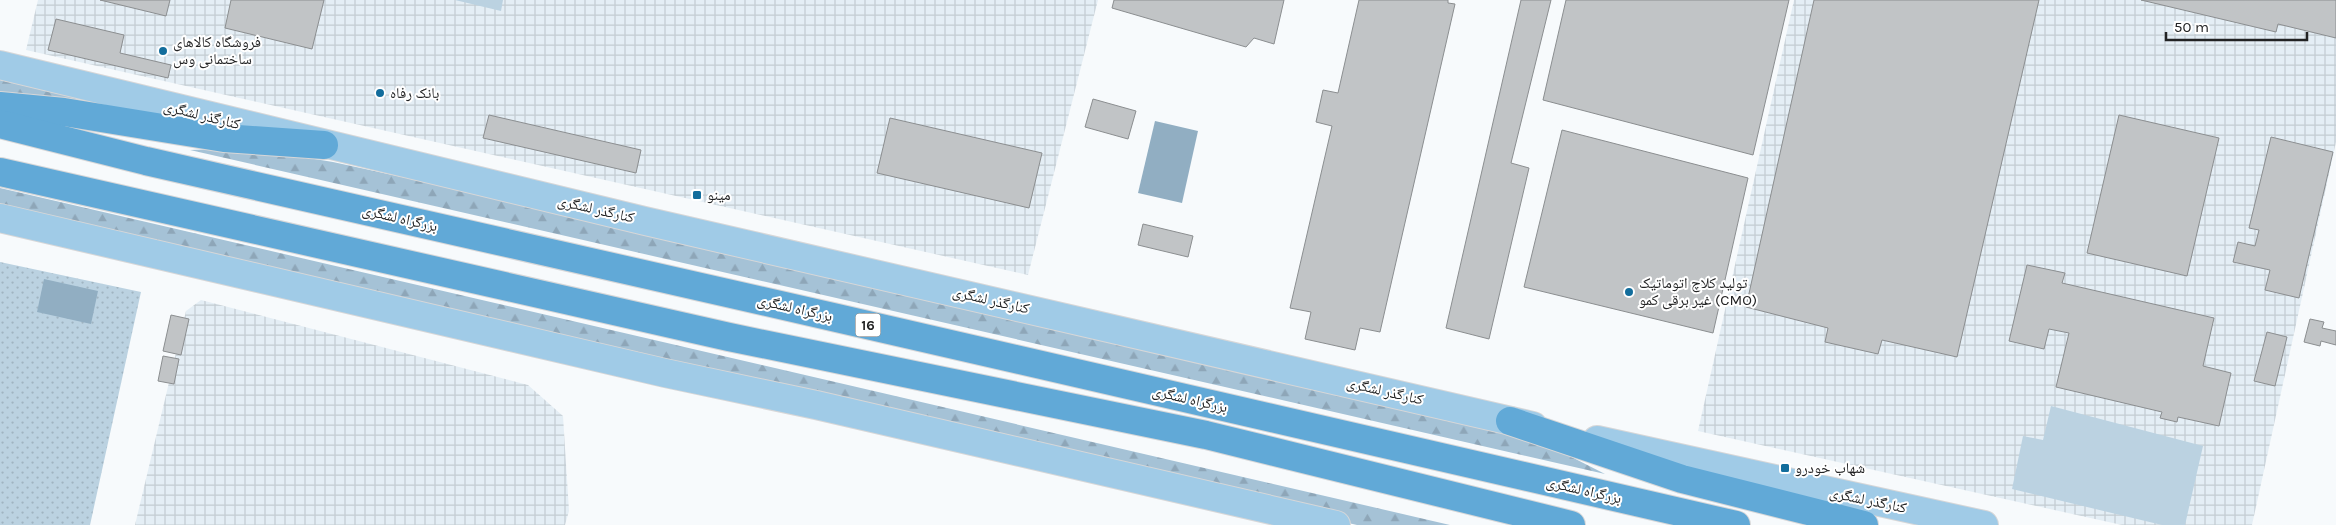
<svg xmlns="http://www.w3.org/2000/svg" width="2336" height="525" viewBox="0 0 2336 525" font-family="Karla,'Noto Naskh Arabic',sans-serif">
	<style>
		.industrial { fill: url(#industrial-grid) }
		.green { fill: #bbd2e1 }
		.forest { fill: url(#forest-firs) }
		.garden { fill: url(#garden-dots) }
		.water { fill: #91aec2 }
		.building { fill: #c1c4c6; stroke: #8b8e90 }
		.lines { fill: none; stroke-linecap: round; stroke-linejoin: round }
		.primary-casing { stroke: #d7d7d8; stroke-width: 30 }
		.highway-casing { stroke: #d7d7d8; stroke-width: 30 }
		.primary { stroke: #a0cbe7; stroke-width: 28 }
		.highway { stroke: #61a9d7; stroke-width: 28 }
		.poi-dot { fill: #126d9c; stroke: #fff; stroke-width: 2 }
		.labels { text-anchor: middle; stroke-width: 4; stroke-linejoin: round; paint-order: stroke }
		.shield { fill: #fff; stroke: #646566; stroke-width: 1 }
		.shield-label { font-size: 14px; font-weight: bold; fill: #222324 }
		.poi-label { font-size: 15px; fill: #222324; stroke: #fff; text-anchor: start }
		.street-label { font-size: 15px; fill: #222324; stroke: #fff }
	</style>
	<defs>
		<pattern id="industrial-grid" width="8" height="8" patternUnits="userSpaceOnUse" patternTransform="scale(1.25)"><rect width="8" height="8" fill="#e4eef5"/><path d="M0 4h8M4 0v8" fill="none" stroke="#c3ccd2"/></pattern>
		<pattern id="forest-firs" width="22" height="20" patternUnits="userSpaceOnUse" patternTransform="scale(1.25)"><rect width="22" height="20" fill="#a5c2d6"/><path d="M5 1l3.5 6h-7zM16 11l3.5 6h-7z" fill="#8ea6b8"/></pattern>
		<pattern id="garden-dots" width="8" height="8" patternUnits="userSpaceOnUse" patternTransform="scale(1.25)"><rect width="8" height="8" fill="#bbd2e1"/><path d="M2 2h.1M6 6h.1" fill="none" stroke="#a0b4c1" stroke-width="1.8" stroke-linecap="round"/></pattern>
	</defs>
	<rect width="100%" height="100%" fill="#f7fafc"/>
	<g class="industrial">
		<path d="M38 0H1098L1028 275 26 50Z"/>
		<path d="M1794 0H2336V142L2252 525H2122L1698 431Z"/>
		<path d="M201 300 528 385 563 416 569 511 565 525H135L186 311Z"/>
	</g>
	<g class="green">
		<path d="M455 0H503L501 11Z"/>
		<path d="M2051 406 2203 446 2185 525H2162L2012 489 2023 436 2043 440Z"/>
	</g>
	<g class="forest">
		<path d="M0 80 73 97 98 110 0 100Z"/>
		<path d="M247 148 333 162 637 228 1542 442 1605 474 190 150Z"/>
		<path d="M0 188 1450 525H1357L0 213Z"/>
	</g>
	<path class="garden" d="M0 262 141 292 90 525H0Z"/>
	<g class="water">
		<path d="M1155 121 1198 131 1182 203 1138 193Z"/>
		<path d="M44 279 98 291 91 324 37 312Z"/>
	</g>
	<g class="building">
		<path d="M100 0H170L166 16Z"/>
		<path d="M231 0H324L312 49 225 28Z"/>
		<path d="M1114 0H1284L1274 44 1254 38 1246 47 1112 8Z"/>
		<path d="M1359 0H1448V3L1455 4 1380 332 1360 328 1355 350 1305 339 1311 312 1290 308 1332 126 1316 122 1323 90 1338 93Z"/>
		<path d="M1521 0H1551L1511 163 1529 168 1489 339 1446 328Z"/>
		<path d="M1566 0H1789L1753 155 1543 100Z"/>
		<path d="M1814 0H2039L1957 357 1882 340 1878 354 1825 342 1828 328 1746 307Z"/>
		<path d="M2141 0H2336V38L2278 24 2276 32Z"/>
		<path d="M56 19 124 35 120 53 171 65 168 78 48 50Z"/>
		<path d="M1093 99 1136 111 1128 139 1085 127Z"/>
		<path d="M489 115 641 150 636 173 483 138Z"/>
		<path d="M2119 115 2219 138 2187 276 2087 253Z"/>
		<path d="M890 118 1042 153 1029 208 877 173Z"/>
		<path d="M1562 130 1748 178 1713 333 1524 287Z"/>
		<path d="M2271 137 2333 152 2299 298 2265 290 2270 270 2233 262 2238 242 2255 246 2259 230 2249 228Z"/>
		<path d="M1143 224 1193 236 1188 257 1138 245Z"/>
		<path d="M2027 265 2065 273 2062 283 2214 318 2203 366 2231 373 2219 426 2178 417 2177 422 2160 418 2162 412 2056 387 2069 333 2049 329 2044 349 2009 341Z"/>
		<path d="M171 315 189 319 181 355 163 351Z"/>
		<path d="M2310 319 2324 322 2322 328 2336 331V345L2321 341 2320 346 2304 342Z"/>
		<path d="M2267 332 2287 337 2275 386 2254 381Z"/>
		<path d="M163 356 179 359 174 384 158 381Z"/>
	</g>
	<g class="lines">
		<defs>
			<g id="primary">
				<path d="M0 65 645 221 1533 426"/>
				<path d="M0 218 665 373 816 405 1336 525"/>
				<path d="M1597 440 1984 525"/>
			</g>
			<g id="highway">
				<path d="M0 106 64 112 224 138 324 145"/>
				<path d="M0 124 146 161 837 318 1736 525"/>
				<path d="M0 172 729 337 1206 435 1571 525"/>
				<path d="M1510 421 1682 479 1864 525"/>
			</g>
		</defs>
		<use href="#primary" class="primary-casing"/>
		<use href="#highway" class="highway-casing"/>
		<use href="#primary" class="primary"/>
		<use href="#highway" class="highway"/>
	</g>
	<g class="poi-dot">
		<circle cx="163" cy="51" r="5"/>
		<circle cx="380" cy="93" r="5"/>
		<rect x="692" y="190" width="10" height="10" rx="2.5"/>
		<circle cx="1629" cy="292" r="5"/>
		<rect x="1780" y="463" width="10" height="10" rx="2.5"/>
	</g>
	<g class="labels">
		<rect class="shield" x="855.5" y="313.5" width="25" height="23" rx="4"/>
		<g class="shield-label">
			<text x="868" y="330">16</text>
		</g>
		<g class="poi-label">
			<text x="173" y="47">فروشگاه کالاهای<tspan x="173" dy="17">ساختمانی وس</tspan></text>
			<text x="390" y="98">بانک رفاه</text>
			<text x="707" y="200">مینو</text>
			<text x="1639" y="288">تولید کلاچ اتوماتیک<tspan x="1639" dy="17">غیر برقی کمو (CMO)</tspan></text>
			<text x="1795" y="473">شهاب خودرو</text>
		</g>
		<g class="street-label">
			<text transform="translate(202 115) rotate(14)" y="5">کنارگذر لشگری</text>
			<text transform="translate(596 209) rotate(13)" y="5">کنارگذر لشگری</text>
			<text transform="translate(400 218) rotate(13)" y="5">بزرگراه لشگری</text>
			<text transform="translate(991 300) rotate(13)" y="5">کنارگذر لشگری</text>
			<text transform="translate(795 308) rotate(13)" y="5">بزرگراه لشگری</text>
			<text transform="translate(1385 391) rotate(13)" y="5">کنارگذر لشگری</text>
			<text transform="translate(1190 399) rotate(13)" y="5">بزرگراه لشگری</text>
			<text transform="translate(1584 490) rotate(13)" y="5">بزرگراه لشگری</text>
			<text transform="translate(1868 500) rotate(12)" y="5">کنارگذر لشگری</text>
		</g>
	</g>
	<path d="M2166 32v8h141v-8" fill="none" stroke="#222324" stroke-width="2.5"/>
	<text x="2174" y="32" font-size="15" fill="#222324" stroke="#ffffff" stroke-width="4" paint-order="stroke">50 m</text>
</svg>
